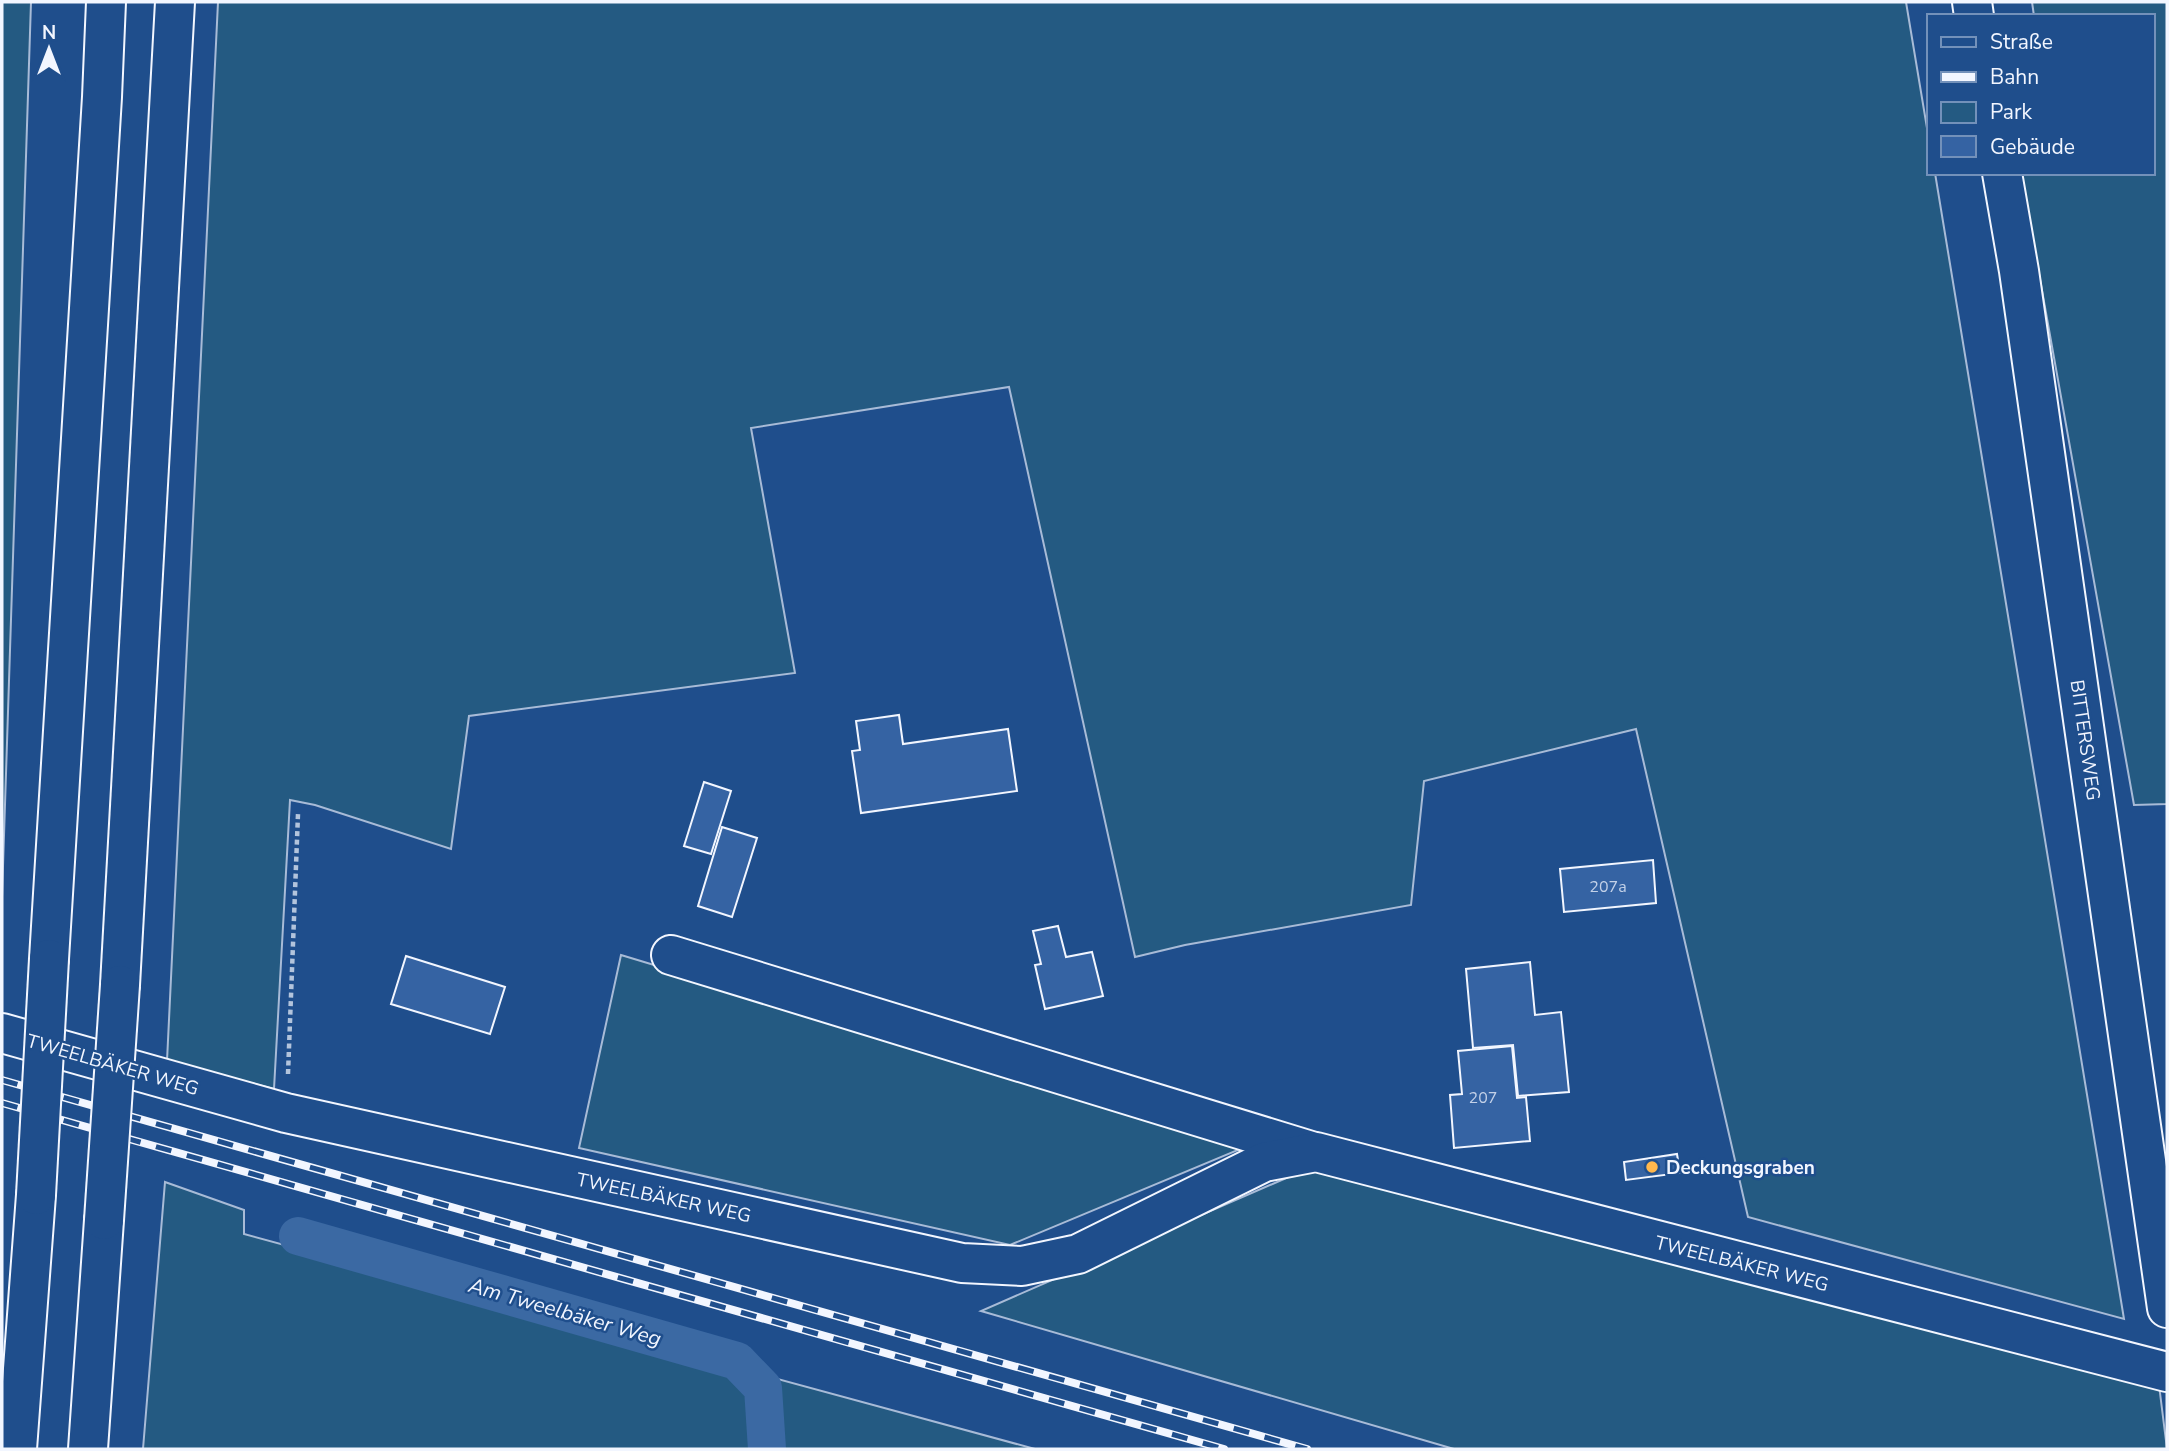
<svg xmlns="http://www.w3.org/2000/svg" width="2169" height="1451" viewBox="0 0 2169 1451" font-family="'Nunito Sans',sans-serif">
	<style>
		.green { fill: #245a82; stroke: #a8bbd7; stroke-width: 2 }
		.lines { fill: none; stroke-linecap: round; stroke-linejoin: round }
		.canal { stroke: #3b69a3; stroke-width: 38 }
		.building { fill: #3563a3; stroke: #f2f6ff; stroke-width: 2 }
		.minor-casing { stroke: #f2f6ff; stroke-width: 42 }
		.highway-casing { stroke: #f2f6ff; stroke-width: 42 }
		.path { stroke: #b3c4dc; stroke-width: 4.5; stroke-dasharray: 5 3.5; stroke-linecap: butt }
		.minor { stroke: #1f4e8c; stroke-width: 38 }
		.highway { stroke: #1f4e8c; stroke-width: 38 }
		.rail-casing { stroke: #f2f6ff; stroke-width: 8 }
		.rail { stroke: #1f4e8c; stroke-width: 5; stroke-dasharray: 16; stroke-linecap: butt }
		.highway-bridge-casing { stroke: #f2f6ff; stroke-width: 42; stroke-linecap: butt }
		.highway-bridge { stroke: #1f4e8c; stroke-width: 38 }
		.poi-dot { fill: #ffb74d; stroke: #1f4e8c; stroke-width: 2.5 }
		.labels { text-anchor: middle; stroke-width: 5; stroke-linejoin: round; paint-order: stroke }
		.number-label { font-size: 16px; fill: #c3d1e8 }
		.street-label { font-size: 19px; fill: #f2f6ff; stroke: #1f4e8c }
		.poi-label { font-size: 19px; font-weight: bold; fill: #f2f6ff; stroke: #1f4e8c; text-anchor: start }
		.water-label { font-size: 21px; font-style: italic; fill: #f2f6ff; stroke: #1f4e8c }
	</style>
	<rect width="100%" height="100%" fill="#1f4e8c"/>
	<g class="green">
		<path d="M2 2H31L2 897Z"/>
		<path d="M218 2H1906L1929 140V173H1935L2124 1319 1748 1217 1636 729 1424 781 1411 905 1185 945 1135 957 1009 387 751 428 795 673 469 716 451 849 315 805 290 800 274 1089 167 1061Z"/>
		<path d="M2032 2H2167V804L2134 805 2021 173H2153V16H2034Z"/>
		<path d="M621 955 1250 1145 1010 1245 579 1148Z"/>
		<path d="M1316 1165 2159 1385 2167 1449H1454L981 1311Z"/>
		<path d="M165 1182 244 1210V1234L1035 1449H143Z"/>
	</g>
	<g class="lines">
		<path class="canal" d="M298 1236 737 1361 763 1388 767 1449"/>
	</g>
	<g class="building">
		<path d="M899 715 903 744 1008 729 1017 791 861 813 852 751 860 750 856 721Z"/>
		<path d="M704 782 731 791 711 854 684 846Z"/>
		<path d="M722 827 757 838 732 917 698 906Z"/>
		<path d="M1653 860 1656 903 1564 912 1560 869Z"/>
		<path d="M1058 926 1066 957 1092 952 1103 996 1045 1009 1035 965 1041 964 1033 931Z"/>
		<path d="M406 956 505 987 490 1034 391 1004Z"/>
		<path d="M1530 962 1535 1015 1561 1012 1569 1092 1518 1096 1513 1045 1473 1048 1466 969Z"/>
		<path d="M1512 1046 1517 1098 1526 1097 1530 1141 1454 1148 1450 1095 1462 1094 1458 1051Z"/>
		<path d="M1677 1154 1680 1173 1626 1180 1624 1162Z"/>
	</g>
	<g class="lines">
		<defs>
			<g id="minor">
				<path d="M1972 2 1974 16"/>
				<path d="M2002 173 2019 271 2167 1308"/>
				<path d="M671 955 1311 1151"/>
				<path d="M2 1033 286 1113 962 1263 1022 1266 1078 1254 1264 1162 1316 1152 2167 1372"/>
			</g>
			<g id="highway">
				<path d="M49 959 102 97 106 2"/>
				<path d="M120 985 175 2"/>
				<path d="M17 1449 36 1195"/>
				<path d="M88 1449 104 1220"/>
			</g>
		</defs>
		<use href="#minor" class="minor-casing"/>
		<use href="#highway" class="highway-casing"/>
		<path class="path" d="M288 1074 298 814"/>
		<use href="#minor" class="minor"/>
		<use href="#highway" class="highway"/>
		<defs>
			<g id="rail">
				<path d="M2 1080 1307 1449"/>
				<path d="M2 1103 1224 1449"/>
			</g>
		</defs>
		<use href="#rail" class="rail-casing"/>
		<use href="#rail" class="rail"/>
		<defs>
			<g id="highway-bridge">
				<path d="M36 1195 49 959"/>
				<path d="M104 1220 120 985"/>
			</g>
		</defs>
		<use href="#highway-bridge" class="highway-bridge-casing"/>
		<use href="#highway-bridge" class="highway-bridge"/>
	</g>
	<circle class="poi-dot" cx="1652" cy="1167" r="7"/>
	<g class="labels">
		<g class="number-label">
			<text x="1608" y="892">207a</text>
			<text x="1483" y="1103">207</text>
		</g>
		<g class="street-label">
			<text transform="translate(2086 740) rotate(82)" y="7">BITTERSWEG</text>
			<text transform="translate(113 1064) rotate(16)" y="7">TWEELBÄKER WEG</text>
			<text transform="translate(664 1197) rotate(12)" y="7">TWEELBÄKER WEG</text>
			<text transform="translate(1742 1263) rotate(14)" y="7">TWEELBÄKER WEG</text>
		</g>
		<g class="poi-label">
			<text x="1666" y="1174">Deckungsgraben</text>
		</g>
		<g class="water-label">
			<text transform="translate(565 1312) rotate(16)" y="7">Am Tweelbäker Weg</text>
		</g>
	</g>
	<rect width="2169" height="1451" fill="none" stroke="#f2f6ff" stroke-width="7"/>
	<rect x="1927" y="14" width="228" height="161" fill="#1f4e8c" stroke="#7391ba" stroke-width="2"/>
	<rect x="1941" y="37" width="35" height="10" fill="#1f4e8c" stroke="#7391ba" stroke-width="2"/>
	<text x="1990" y="49" font-size="21" fill="#f2f6ff">Straße</text>
	<rect x="1941" y="72" width="35" height="10" fill="#f2f6ff" stroke="#7391ba" stroke-width="2"/>
	<text x="1990" y="84" font-size="21" fill="#f2f6ff">Bahn</text>
	<rect x="1941" y="102" width="35" height="21" fill="#245a82" stroke="#7391ba" stroke-width="2"/>
	<text x="1990" y="119" font-size="21" fill="#f2f6ff">Park</text>
	<rect x="1941" y="136" width="35" height="21" fill="#3563a3" stroke="#7391ba" stroke-width="2"/>
	<text x="1990" y="154" font-size="21" fill="#f2f6ff">Gebäude</text>
	<g transform="translate(49 49)" stroke="#1f4e8c" stroke-width="5" paint-order="stroke">
	<path d="M0-5L12 26L0 18L-12 26Z" fill="#f2f6ff"/>
	<text y="-10" font-size="19" font-weight="bold" text-anchor="middle" fill="#f2f6ff">N</text>
	</g>
</svg>
